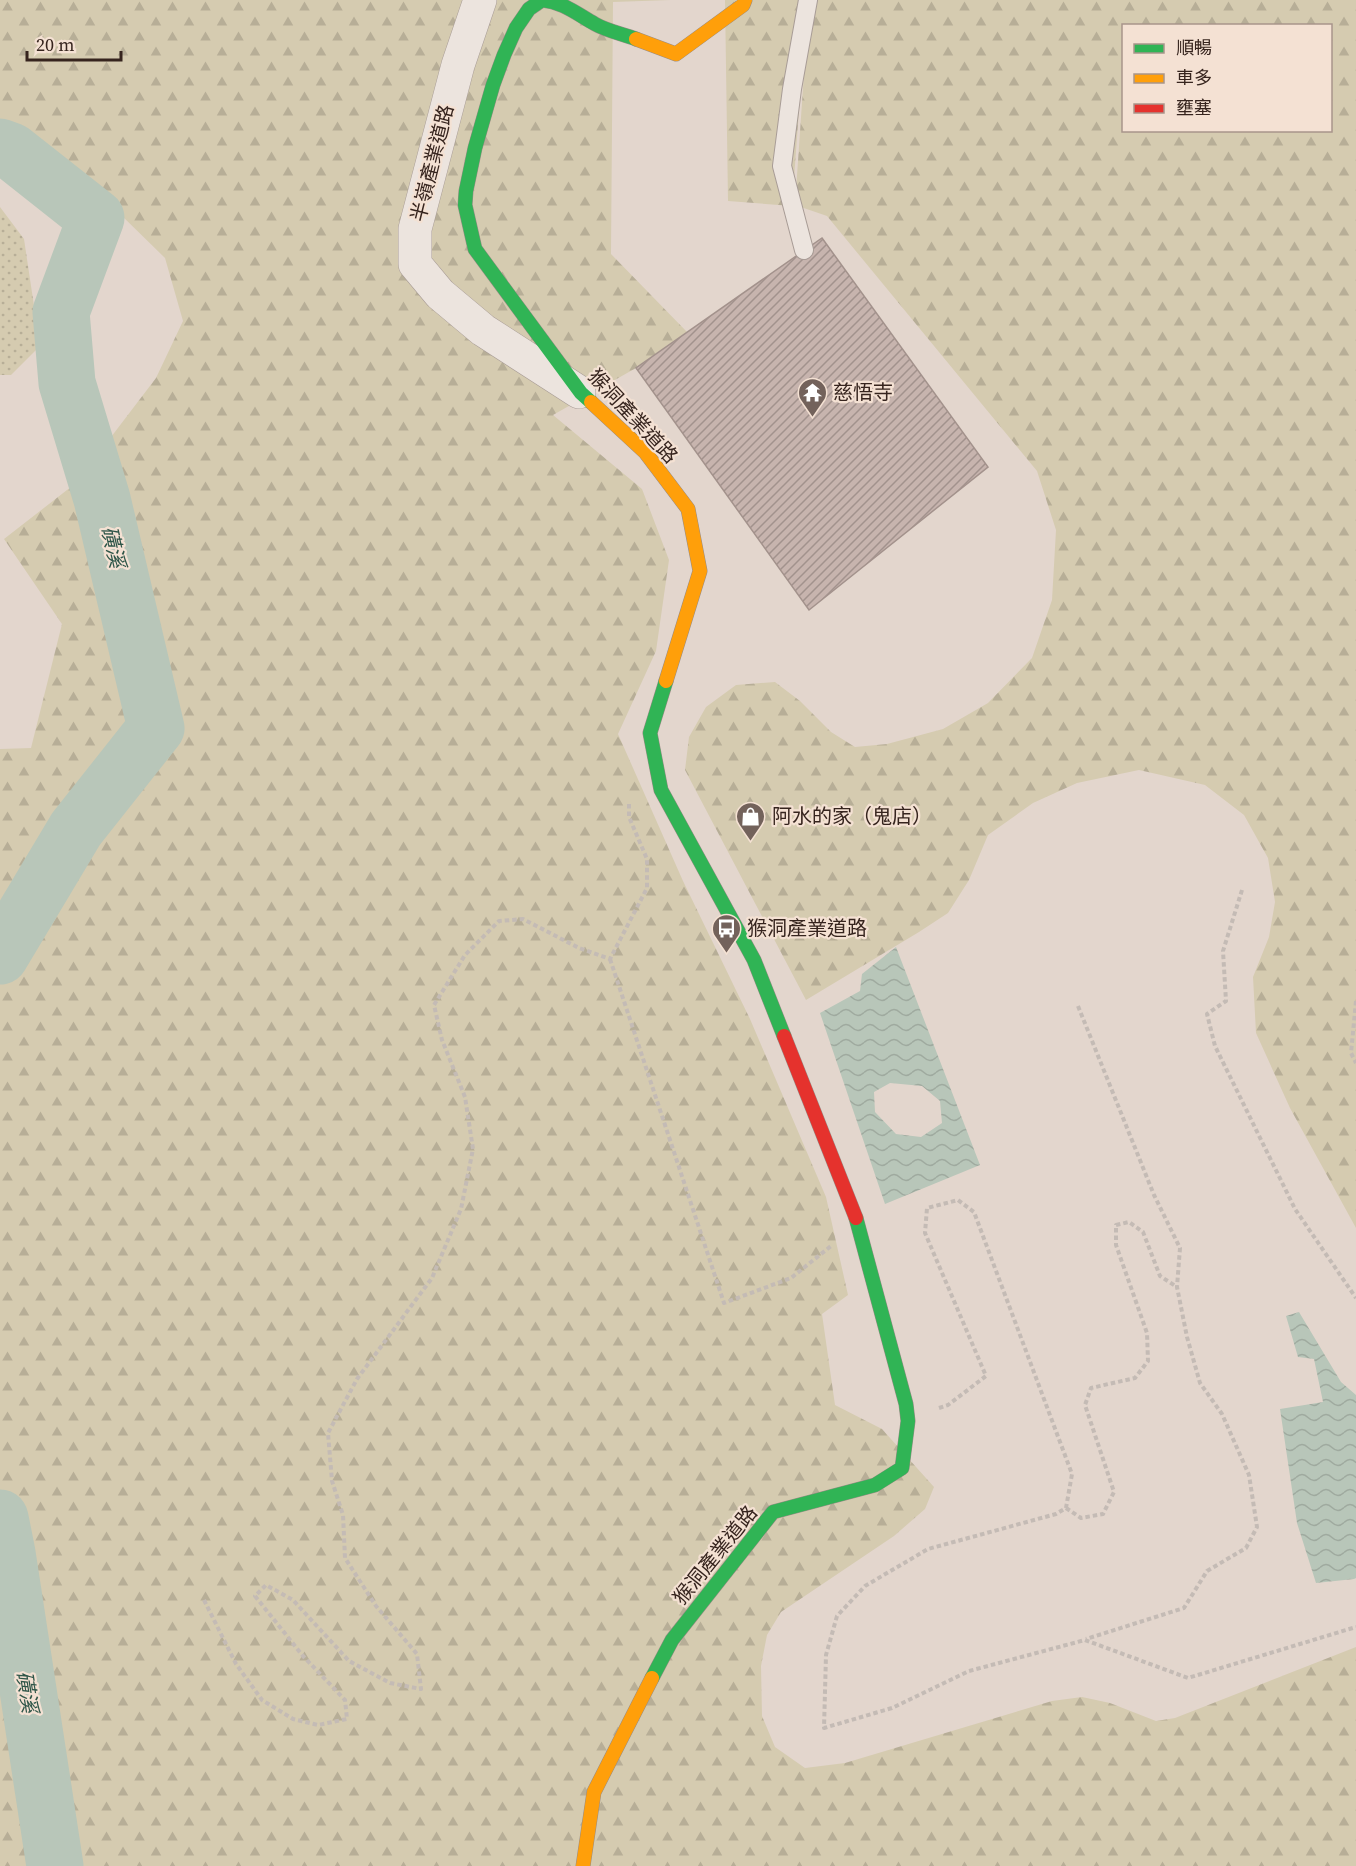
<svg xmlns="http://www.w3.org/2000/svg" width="1356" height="1866" viewBox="0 0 1356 1866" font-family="'Source Serif 4','Noto Sans TC',serif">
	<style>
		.forest { fill: url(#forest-firs); fill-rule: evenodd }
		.park { fill: url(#park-dots) }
		.water { fill: url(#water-waves); fill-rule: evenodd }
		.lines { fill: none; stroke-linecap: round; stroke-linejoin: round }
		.river { stroke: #b8c6b9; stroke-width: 57 }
		.building { fill: url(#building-hatch); stroke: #a3928c; stroke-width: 1.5 }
		.lane-casing { stroke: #a89c96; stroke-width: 20 }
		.street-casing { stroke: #a89c96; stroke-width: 34 }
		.fast-casing { stroke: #988c86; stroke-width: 15 }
		.slow-casing { stroke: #988c86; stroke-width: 15 }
		.jam-casing { stroke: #988c86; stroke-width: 15 }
		.path { stroke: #c4bbb5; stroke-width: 4; stroke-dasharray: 4.5 3; stroke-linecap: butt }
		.lane { stroke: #ece4de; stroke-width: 18 }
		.street { stroke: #ece4de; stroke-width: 33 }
		.fast { stroke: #30b455; stroke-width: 14 }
		.slow { stroke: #ff9f0a; stroke-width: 14 }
		.jam { stroke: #e5322d; stroke-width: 14 }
		.labels { text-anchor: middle; stroke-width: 4.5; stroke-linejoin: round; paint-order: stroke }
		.street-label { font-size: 20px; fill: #36241e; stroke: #f4e1d3 }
		.poi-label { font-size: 20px; fill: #36241e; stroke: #f4e1d3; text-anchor: start }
		.water-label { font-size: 21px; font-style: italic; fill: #2e5548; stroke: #f4e1d3 }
	</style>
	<defs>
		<pattern id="forest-firs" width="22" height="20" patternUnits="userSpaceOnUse" patternTransform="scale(1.5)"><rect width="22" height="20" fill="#d5cbb0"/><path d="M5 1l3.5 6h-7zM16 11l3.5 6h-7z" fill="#b7ae97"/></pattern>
		<pattern id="park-dots" width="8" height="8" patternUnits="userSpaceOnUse" patternTransform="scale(1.5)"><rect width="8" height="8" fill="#d5cbb0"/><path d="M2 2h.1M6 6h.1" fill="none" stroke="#b7ae97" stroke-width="1.8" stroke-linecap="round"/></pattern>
		<pattern id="water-waves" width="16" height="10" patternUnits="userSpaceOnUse" patternTransform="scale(1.5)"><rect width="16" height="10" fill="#b8c6b9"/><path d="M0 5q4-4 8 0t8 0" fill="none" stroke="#9faa9f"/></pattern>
		<pattern id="building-hatch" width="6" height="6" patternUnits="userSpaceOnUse" patternTransform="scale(1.5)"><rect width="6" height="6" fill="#c7b4ae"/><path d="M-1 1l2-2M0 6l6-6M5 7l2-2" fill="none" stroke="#a2928d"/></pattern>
	</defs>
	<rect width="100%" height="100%" fill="#e3d6cd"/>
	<g class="forest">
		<path d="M0 0H671L613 2 611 254 687 332 636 368 553 415 642 489 669 560 656 651 618 734 683 881 750 1019 826 1197 848 1295 822 1314 835 1405 882 1429 934 1487 925 1509 894 1536 781 1612 767 1635 761 1666 762 1716 775 1747 805 1768 845 1763 1052 1701 1082 1697 1110 1703 1156 1721 1175 1718 1356 1647V1866H0V749L31 748 62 624 4 539 76 483 156 378 183 321 165 258 120 214 66 174 0 143Z"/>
		<path d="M725 0H807L792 206 728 201Z"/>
		<path d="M809 0H1356V1228L1290 1108 1256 1033 1253 977 1269 937 1275 902 1268 858 1244 815 1205 785 1139 770 1077 783 1033 803 988 835 969 880 948 913 919 932 806 1000 685 770 689 737 706 707 736 685 775 682 800 701 831 732 855 747 887 744 943 729 988 703 1032 658 1052 600 1056 530 1037 471 827 216 795 205ZM1124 26H1330V130H1124Z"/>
	</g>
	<path class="park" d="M0 207 24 239 40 346 11 375H0Z"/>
	<g class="water">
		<path d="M896 947 980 1165 885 1204 820 1013 860 991 862 974ZM890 1083 922 1086 940 1101 942 1123 921 1137 896 1134 875 1112 874 1092Z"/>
		<path d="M1299 1312 1341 1382 1356 1395V1578L1354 1579 1316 1583 1297 1523 1280 1409 1323 1402 1314 1359 1298 1357 1286 1316Z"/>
	</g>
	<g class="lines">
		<g class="river">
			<path d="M0 147 11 151 96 218 61 312 67 383 102 499 156 728 76 829 0 956"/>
			<path d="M0 1518 7 1553 55 1866"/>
		</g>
	</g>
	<path class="building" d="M822 238 988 467 809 610 636 368Z"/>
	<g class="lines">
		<defs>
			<path id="lane" d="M804 250 782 166 792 89 808 0"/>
			<path id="street" d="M480 0 458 65 415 229V264L440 294 483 330 579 392"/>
			<g id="fast">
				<path d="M591 402 581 393 475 249 465 205 466 191 475 148 493 85 504 55 516 28 529 9 542 0C563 2 577 14 595 24 607 31 623 34 636 39"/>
				<path d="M666 681 650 733 661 790 754 960 784 1036"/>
				<path d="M652 1678 672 1640 773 1512 875 1485 902 1468 908 1421 906 1404 856 1218"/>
			</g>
			<g id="slow">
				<path d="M636 39 676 54 743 5 745 0"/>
				<path d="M591 402 645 452 688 509 700 571 666 681"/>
				<path d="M583 1866 594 1792 652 1678"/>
			</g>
			<path id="jam" d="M784 1036 856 1218"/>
		</defs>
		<use href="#lane" class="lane-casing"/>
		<use href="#street" class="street-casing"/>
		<use href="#fast" class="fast-casing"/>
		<use href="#slow" class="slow-casing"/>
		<use href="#jam" class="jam-casing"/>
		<g class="path">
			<path d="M1242 890 1223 951 1226 1001 1207 1014 1215 1046 1295 1209 1356 1298"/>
			<path d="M610 959 724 1303 791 1278 831 1246"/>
			<path d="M1356 1001 1351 1053 1356 1063"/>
			<path d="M1078 1006 1154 1195 1180 1248 1177 1287 1187 1337 1200 1383 1222 1414 1249 1475 1257 1527 1246 1548 1207 1571 1184 1608 1086 1639"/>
			<path d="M939 1408 948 1405 986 1376 925 1233 927 1208 958 1200 974 1212 1072 1474 1066 1508 1056 1514 928 1549 865 1586 837 1616 826 1655 824 1728 892 1708 969 1671 1085 1640 1188 1678 1356 1627"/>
			<path d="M1066 1508 1081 1518 1103 1514 1114 1492 1085 1405 1091 1388 1135 1378 1148 1361 1147 1333 1116 1245V1225L1129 1222 1143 1232 1160 1276 1177 1287"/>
			<path d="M204 1600 236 1664 262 1700 293 1719 318 1725 347 1719 345 1700 303 1656 255 1596 266 1585 293 1600 349 1661 390 1683 421 1689 417 1654 376 1606 345 1558 343 1515 332 1481 328 1433 357 1379 432 1278 461 1209 473 1149 465 1097 442 1040 434 1005 465 955 499 921 523 919 579 948 610 959 647 888V859L629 817V801"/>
		</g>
		<use href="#lane" class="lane"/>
		<use href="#street" class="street"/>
		<use href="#fast" class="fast"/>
		<use href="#slow" class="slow"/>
		<use href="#jam" class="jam"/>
	</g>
	<defs>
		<symbol id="temple-pin" viewBox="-11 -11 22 30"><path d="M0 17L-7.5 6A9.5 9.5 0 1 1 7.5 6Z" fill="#73625b" stroke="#f4e1d3"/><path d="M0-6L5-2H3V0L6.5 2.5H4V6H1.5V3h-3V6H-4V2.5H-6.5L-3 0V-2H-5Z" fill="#fff"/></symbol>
		<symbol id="shop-pin" viewBox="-11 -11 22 30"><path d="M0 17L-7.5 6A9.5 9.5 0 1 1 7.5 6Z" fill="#73625b" stroke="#f4e1d3"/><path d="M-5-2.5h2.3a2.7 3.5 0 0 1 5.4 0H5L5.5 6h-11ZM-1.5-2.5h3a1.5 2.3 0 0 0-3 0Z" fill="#fff"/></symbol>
		<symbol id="bus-pin" viewBox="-11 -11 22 30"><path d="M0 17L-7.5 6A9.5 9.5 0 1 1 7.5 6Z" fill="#73625b" stroke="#f4e1d3"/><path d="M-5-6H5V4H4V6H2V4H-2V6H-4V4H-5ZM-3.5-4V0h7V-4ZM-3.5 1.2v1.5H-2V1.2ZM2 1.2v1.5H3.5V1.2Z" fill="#fff"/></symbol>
	</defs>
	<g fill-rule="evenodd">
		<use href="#temple-pin" x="796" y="376" width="33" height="45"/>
		<use href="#shop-pin" x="734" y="800" width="33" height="45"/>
		<use href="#bus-pin" x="710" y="912" width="33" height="45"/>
	</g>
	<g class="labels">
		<g class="street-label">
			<text transform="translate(432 163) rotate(-76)" y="7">半嶺產業道路</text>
			<text transform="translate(633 416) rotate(47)" y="7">猴洞產業道路</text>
			<text transform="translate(715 1555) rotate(-51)" y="7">猴洞產業道路</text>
		</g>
		<g class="poi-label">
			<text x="833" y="399">慈悟寺</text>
			<text x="772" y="823">阿水的家（鬼店）</text>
			<text x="747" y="935">猴洞產業道路</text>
		</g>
		<g class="water-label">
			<text transform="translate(113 547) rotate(77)" y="7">磺溪</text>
			<text transform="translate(27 1692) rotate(81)" y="7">磺溪</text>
		</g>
	</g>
	<rect x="1122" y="24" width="210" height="108" fill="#f4e1d3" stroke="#a8958b" stroke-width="1.5"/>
	<rect x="1134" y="44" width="30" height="9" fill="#30b455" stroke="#a8958b" stroke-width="1.5"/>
	<text x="1176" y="54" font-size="18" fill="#36241e">順暢</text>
	<rect x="1134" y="74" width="30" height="9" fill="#ff9f0a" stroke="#a8958b" stroke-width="1.5"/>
	<text x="1176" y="84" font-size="18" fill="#36241e">車多</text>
	<rect x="1134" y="104" width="30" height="9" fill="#e5322d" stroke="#a8958b" stroke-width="1.5"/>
	<text x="1176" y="114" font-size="18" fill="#36241e">壅塞</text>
	<path d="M27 51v9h94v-9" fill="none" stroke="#36241e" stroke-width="3"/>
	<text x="36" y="51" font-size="18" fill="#36241e" stroke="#f4e1d3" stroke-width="4.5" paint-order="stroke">20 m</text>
</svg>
